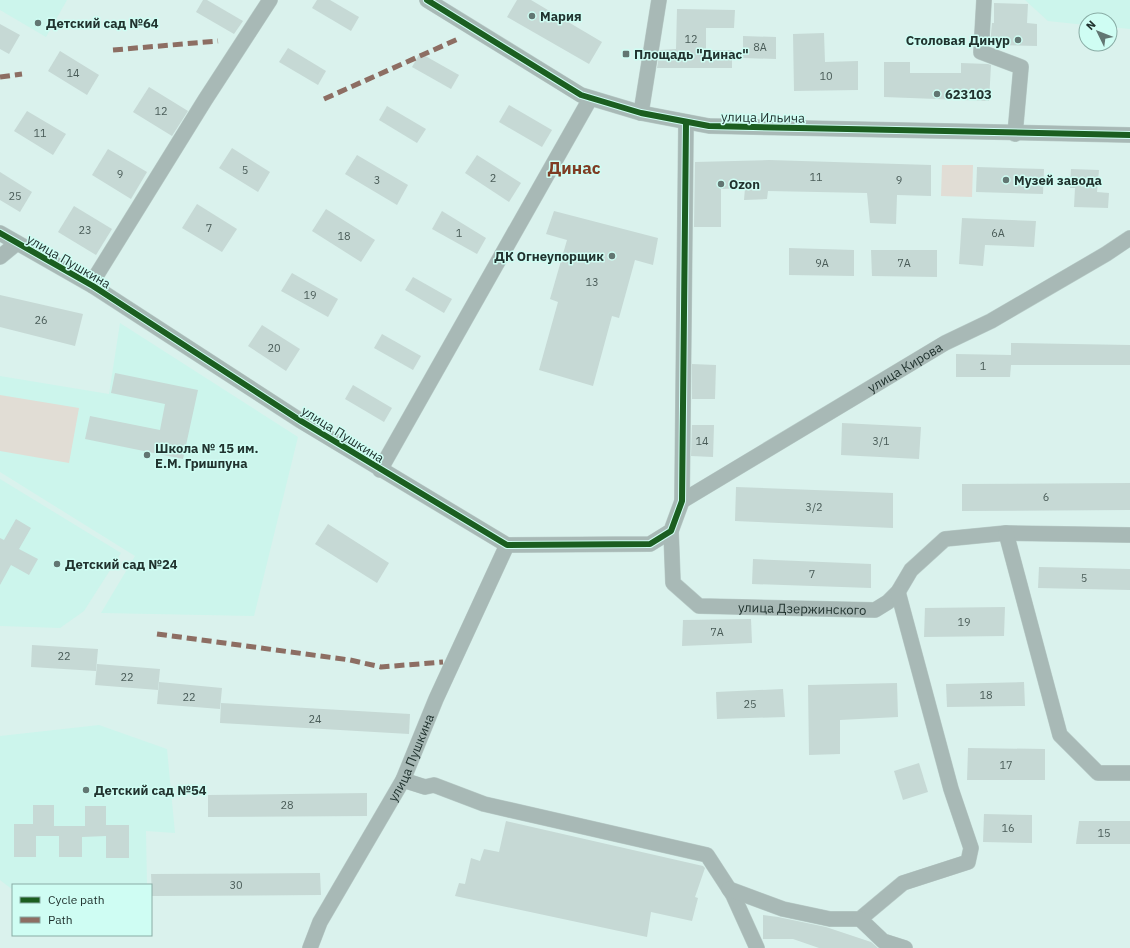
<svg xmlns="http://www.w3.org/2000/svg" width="1130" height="948" viewBox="0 0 1130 948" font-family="'IBM Plex Sans',sans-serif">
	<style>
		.built { fill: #ccf5ec }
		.green { fill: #e1ddd5 }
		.building { fill: #c6d9d5 }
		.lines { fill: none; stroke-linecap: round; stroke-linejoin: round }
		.minor-casing { stroke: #baceca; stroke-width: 16 }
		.minor { stroke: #a8b9b6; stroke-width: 15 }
		.quiet { stroke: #8d6e63; stroke-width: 5; stroke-dasharray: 10 5; stroke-linecap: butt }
		.cycleway-casing { stroke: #cffdf3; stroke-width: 8 }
		.cycleway { stroke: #1b5e20; stroke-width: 6 }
		.poi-dot { fill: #627672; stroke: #cffdf3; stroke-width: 1.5 }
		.labels { text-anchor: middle; stroke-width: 3; stroke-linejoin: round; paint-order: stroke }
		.number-label { font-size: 11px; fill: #4a5c58 }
		.poi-label { font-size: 13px; font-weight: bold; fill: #21332f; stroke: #cffdf3; text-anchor: start }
		.street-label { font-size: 13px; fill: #21332f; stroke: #cffdf3 }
		.district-label { font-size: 17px; font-weight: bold; fill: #7f3c23; stroke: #cffdf3 }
	</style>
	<rect width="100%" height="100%" fill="#daf2ed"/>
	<g class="built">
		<path d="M0 0H67L46 37 0 10Z"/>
		<path d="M1025 0H1130V29L1110 27V20H1086V25L1048 21Z"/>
		<path d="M120 323 298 437 254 616 101 613 135 556 0 472V376L109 394Z"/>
		<path d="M0 479 121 553 84 611 60 628 0 626Z"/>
		<path d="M99 725 167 749 175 833 146 831 147 885H13V890L0 880V736Z"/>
	</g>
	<g class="green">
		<path d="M942 165H973L972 197 941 196Z"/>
		<path d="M0 395 79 408 69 463 0 451Z"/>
	</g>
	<g class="building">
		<path d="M203 0H207L243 21 234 34 196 12Z"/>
		<path d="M317 0H330L359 17 351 31 312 8Z"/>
		<path d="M517 0H531L602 42 589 64 507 17Z"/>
		<path d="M994 3 1028 4 1027 23 1037 24V46L990 45 992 23H994Z"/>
		<path d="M677 9 735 10 734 28H706V50H732V68H657L660 50 676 49Z"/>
		<path d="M0 24 20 35 9 54 0 49Z"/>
		<path d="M824 33 825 62 858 61V90L794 91 793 34Z"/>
		<path d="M743 36 776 37V59L743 58Z"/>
		<path d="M288 48 326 71 318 85 279 62Z"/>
		<path d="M60 51 99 75 87 95 48 71Z"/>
		<path d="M420 53 459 75 451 89 412 67Z"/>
		<path d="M884 62H910V73H961V63L988 64 991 65 989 101 884 97Z"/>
		<path d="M149 87 188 111 172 136 133 112Z"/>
		<path d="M509 105 552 130 542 147 499 122Z"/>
		<path d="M387 106 426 129 417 143 379 120Z"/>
		<path d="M27 111 66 134 53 155 14 131Z"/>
		<path d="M232 148 270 172 258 192 219 168Z"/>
		<path d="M108 149 147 172 131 199 92 175Z"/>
		<path d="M357 155 408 185 397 205 345 174Z"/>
		<path d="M477 155 521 183 509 202 465 173Z"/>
		<path d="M769 160 931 165V196L897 195 896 224 870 223 867 193 768 191 767 199 744 200 745 188 721 189V227H694L695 162Z"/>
		<path d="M977 167 1044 169 1043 194 976 192Z"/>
		<path d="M1071 169 1099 170 1097 192 1109 193 1108 208 1074 207 1075 188H1070Z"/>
		<path d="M0 172 32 192 20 212 0 200Z"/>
		<path d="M197 204 237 229 222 252 182 228Z"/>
		<path d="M74 206 112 229 96 255 58 232Z"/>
		<path d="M326 209 375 240 361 262 312 231Z"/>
		<path d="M442 211 486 238 477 254 432 229Z"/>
		<path d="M554 211 658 238 653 265 635 260 619 318 612 316 593 386 539 370 558 302 550 299 567 240 546 234Z"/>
		<path d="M962 218 1036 221 1034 247 985 245 983 266 959 264Z"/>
		<path d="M789 248 854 250V276L789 275Z"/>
		<path d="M871 250H937V277L872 276Z"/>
		<path d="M292 273 338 299 328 317 281 291Z"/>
		<path d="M413 277 452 299 444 313 405 290Z"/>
		<path d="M0 295 83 314 75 346 0 327Z"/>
		<path d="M262 325 300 349 286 371 248 346Z"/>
		<path d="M382 334 421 356 413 370 374 348Z"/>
		<path d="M1011 343 1130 345V365H1011L1010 377H956V354L1011 355Z"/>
		<path d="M692 364 716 365 715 399H692Z"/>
		<path d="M115 373 198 390 183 459 85 439 90 416 160 430 165 404 111 393Z"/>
		<path d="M353 385 392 408 384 422 345 399Z"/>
		<path d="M842 423 921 427 919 459 841 455Z"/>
		<path d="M692 425H714L713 457 691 456Z"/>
		<path d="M1130 483V510L962 511V484Z"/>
		<path d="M736 487 893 493V528L735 521Z"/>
		<path d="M16 519 31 528 19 549 38 559 29 575 11 565 0 585V538L4 540Z"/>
		<path d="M328 524 389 563 377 583 315 544Z"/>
		<path d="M753 559 871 564V588L752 584Z"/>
		<path d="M1039 567 1130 569V590L1038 588Z"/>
		<path d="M1005 607 1004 636 924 637 925 608Z"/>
		<path d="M751 619 752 643 682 646 683 620Z"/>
		<path d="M32 645 98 649 96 671 31 667Z"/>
		<path d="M97 664 160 669 158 690 95 685Z"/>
		<path d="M159 682 222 688 220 709 157 704Z"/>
		<path d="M1024 682 1025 706 947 707 946 684Z"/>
		<path d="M897 683 898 717 840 720V754L809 755 808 685Z"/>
		<path d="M783 689 785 717 717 719 716 692Z"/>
		<path d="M221 703 410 714 409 734 220 723Z"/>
		<path d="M968 748 1045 749V780H967Z"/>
		<path d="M919 763 928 792 903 800 894 771Z"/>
		<path d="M367 793V816L208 817V795Z"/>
		<path d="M33 805H54V826H85V806H106V825H129V858H106V836L82 837V857H59V836H36V857H14V824H33Z"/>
		<path d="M984 814 1032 815V843L983 842Z"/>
		<path d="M506 821 703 866 705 868 695 897 698 898 692 921 651 912 647 937 455 896 459 883 465 884 471 858 480 861 484 849 499 852Z"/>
		<path d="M1079 821H1130V844H1076Z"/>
		<path d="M320 873 321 895 152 896 151 874Z"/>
		<path d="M763 915 778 917 826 927 871 942 878 948H819L793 939H763Z"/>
	</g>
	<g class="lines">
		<defs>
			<g id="minor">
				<path d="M427 0 581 95 641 113 709 126 1130 135"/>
				<path d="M984 0 981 52 1021 67 1015 134"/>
				<path d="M641 113 659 0"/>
				<path d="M0 233 93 286 301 421 507 545 650 544 671 531 682 501 686 122"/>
				<path d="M0 257 17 243"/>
				<path d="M93 286 96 276 205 100 270 0"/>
				<path d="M380 470 590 99"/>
				<path id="s1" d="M682 501 945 343 991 321 1106 254 1130 238"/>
				<path id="s2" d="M671 531 673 583 699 606 875 610 888 602 898 592 911 570 945 539 1006 533 1130 535"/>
				<path d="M1006 533 1060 735 1098 773H1130"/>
				<path d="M403 780 425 787 434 785 484 804 707 855 733 895 757 948"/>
				<path d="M729 889 783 909 830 919H860L903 883 968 862 971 848 951 789 898 592"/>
				<path d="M860 919 883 941 905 948"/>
				<path id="s3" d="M310 948 320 922 403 780 436 699 507 545"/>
			</g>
		</defs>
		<use href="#minor" class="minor-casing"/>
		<use href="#minor" class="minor"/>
		<g class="quiet">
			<path d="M113 50 218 41"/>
			<path d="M0 77 22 74"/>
			<path d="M324 99 458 39"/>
			<path d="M157 634 350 660 381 667 443 662"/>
		</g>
		<defs>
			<g id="cycleway">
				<path d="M427 0 581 95 641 113 709 126 1130 135"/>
				<path d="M0 233 93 286 301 421 507 545 650 544 671 531 682 501 686 122"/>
			</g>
		</defs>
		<use href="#cycleway" class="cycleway-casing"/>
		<use href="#cycleway" class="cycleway"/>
	</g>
	<g class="poi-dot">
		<circle cx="532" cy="16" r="4"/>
		<circle cx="38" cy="23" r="4"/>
		<circle cx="1018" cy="40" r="4"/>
		<rect x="622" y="50" width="8" height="8" rx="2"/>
		<circle cx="937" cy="94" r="4"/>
		<circle cx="1006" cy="180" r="4"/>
		<circle cx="721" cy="184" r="4"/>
		<circle cx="612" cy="256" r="4"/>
		<circle cx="147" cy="455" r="4"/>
		<circle cx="57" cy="564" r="4"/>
		<circle cx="86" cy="790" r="4"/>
	</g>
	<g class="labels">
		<g class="number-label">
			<text x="691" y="43">12</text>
			<text x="760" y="51">8А</text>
			<text x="73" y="77">14</text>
			<text x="826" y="80">10</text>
			<text x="161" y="115">12</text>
			<text x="40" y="137">11</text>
			<text x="245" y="174">5</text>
			<text x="120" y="178">9</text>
			<text x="816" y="181">11</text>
			<text x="493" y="182">2</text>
			<text x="377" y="184">3</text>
			<text x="899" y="184">9</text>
			<text x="15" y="200">25</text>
			<text x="209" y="232">7</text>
			<text x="85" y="234">23</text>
			<text x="459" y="237">1</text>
			<text x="998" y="237">6А</text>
			<text x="344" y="240">18</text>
			<text x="822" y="267">9А</text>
			<text x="904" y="267">7А</text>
			<text x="592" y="286">13</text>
			<text x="310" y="299">19</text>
			<text x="41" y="324">26</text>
			<text x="274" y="352">20</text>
			<text x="983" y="370">1</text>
			<text x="702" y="445">14</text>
			<text x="881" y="445">3/1</text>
			<text x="1046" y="501">6</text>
			<text x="814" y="511">3/2</text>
			<text x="812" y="578">7</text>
			<text x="1084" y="582">5</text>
			<text x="964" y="626">19</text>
			<text x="717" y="636">7А</text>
			<text x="64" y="660">22</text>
			<text x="127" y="681">22</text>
			<text x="986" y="699">18</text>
			<text x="189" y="701">22</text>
			<text x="750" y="708">25</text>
			<text x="315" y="723">24</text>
			<text x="1006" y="769">17</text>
			<text x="287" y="809">28</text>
			<text x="1008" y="832">16</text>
			<text x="1104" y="837">15</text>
			<text x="236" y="889">30</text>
		</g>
		<g class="poi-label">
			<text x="540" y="21">Мария</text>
			<text x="46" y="28">Детский сад №64</text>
			<text x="1010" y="45" text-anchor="end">Столовая Динур</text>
			<text x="634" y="59">Площадь "Динас"</text>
			<text x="945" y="99">623103</text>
			<text x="1014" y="185">Музей завода</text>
			<text x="729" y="189">Ozon</text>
			<text x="604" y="261" text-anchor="end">ДК Огнеупорщик</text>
			<text x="155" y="453">Школа № 15 им.<tspan x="155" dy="15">Е.М. Гришпуна</tspan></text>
			<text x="65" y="569">Детский сад №24</text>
			<text x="94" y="795">Детский сад №54</text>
		</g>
		<g class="street-label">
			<text transform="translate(763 117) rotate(1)" y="5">улица Ильича</text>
			<text transform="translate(69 261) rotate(30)" y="5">улица Пушкина</text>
			<text dy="5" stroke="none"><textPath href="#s1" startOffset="260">улица Кирова</textPath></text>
			<text transform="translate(343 434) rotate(32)" y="5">улица Пушкина</text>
			<text dy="5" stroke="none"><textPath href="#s2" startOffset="190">улица Дзержинского</textPath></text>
			<text dy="5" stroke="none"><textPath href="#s3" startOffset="216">улица Пушкина</textPath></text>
		</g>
		<g class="district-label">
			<text x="574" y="174">Динас</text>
		</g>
	</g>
	<rect x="12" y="884" width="140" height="52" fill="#cffdf3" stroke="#89aca5"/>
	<rect x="20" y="897" width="20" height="6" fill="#1b5e20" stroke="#89aca5"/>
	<text x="48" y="904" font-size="12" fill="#21332f">Cycle path</text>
	<rect x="20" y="917" width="20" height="6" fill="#8d6e63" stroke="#89aca5"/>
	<text x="48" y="924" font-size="12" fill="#21332f">Path</text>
	<g transform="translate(1098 32) rotate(313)"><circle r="19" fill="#cffdf3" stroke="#89aca5"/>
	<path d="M0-3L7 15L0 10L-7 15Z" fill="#627672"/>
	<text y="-6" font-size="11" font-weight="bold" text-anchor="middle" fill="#21332f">N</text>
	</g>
</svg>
